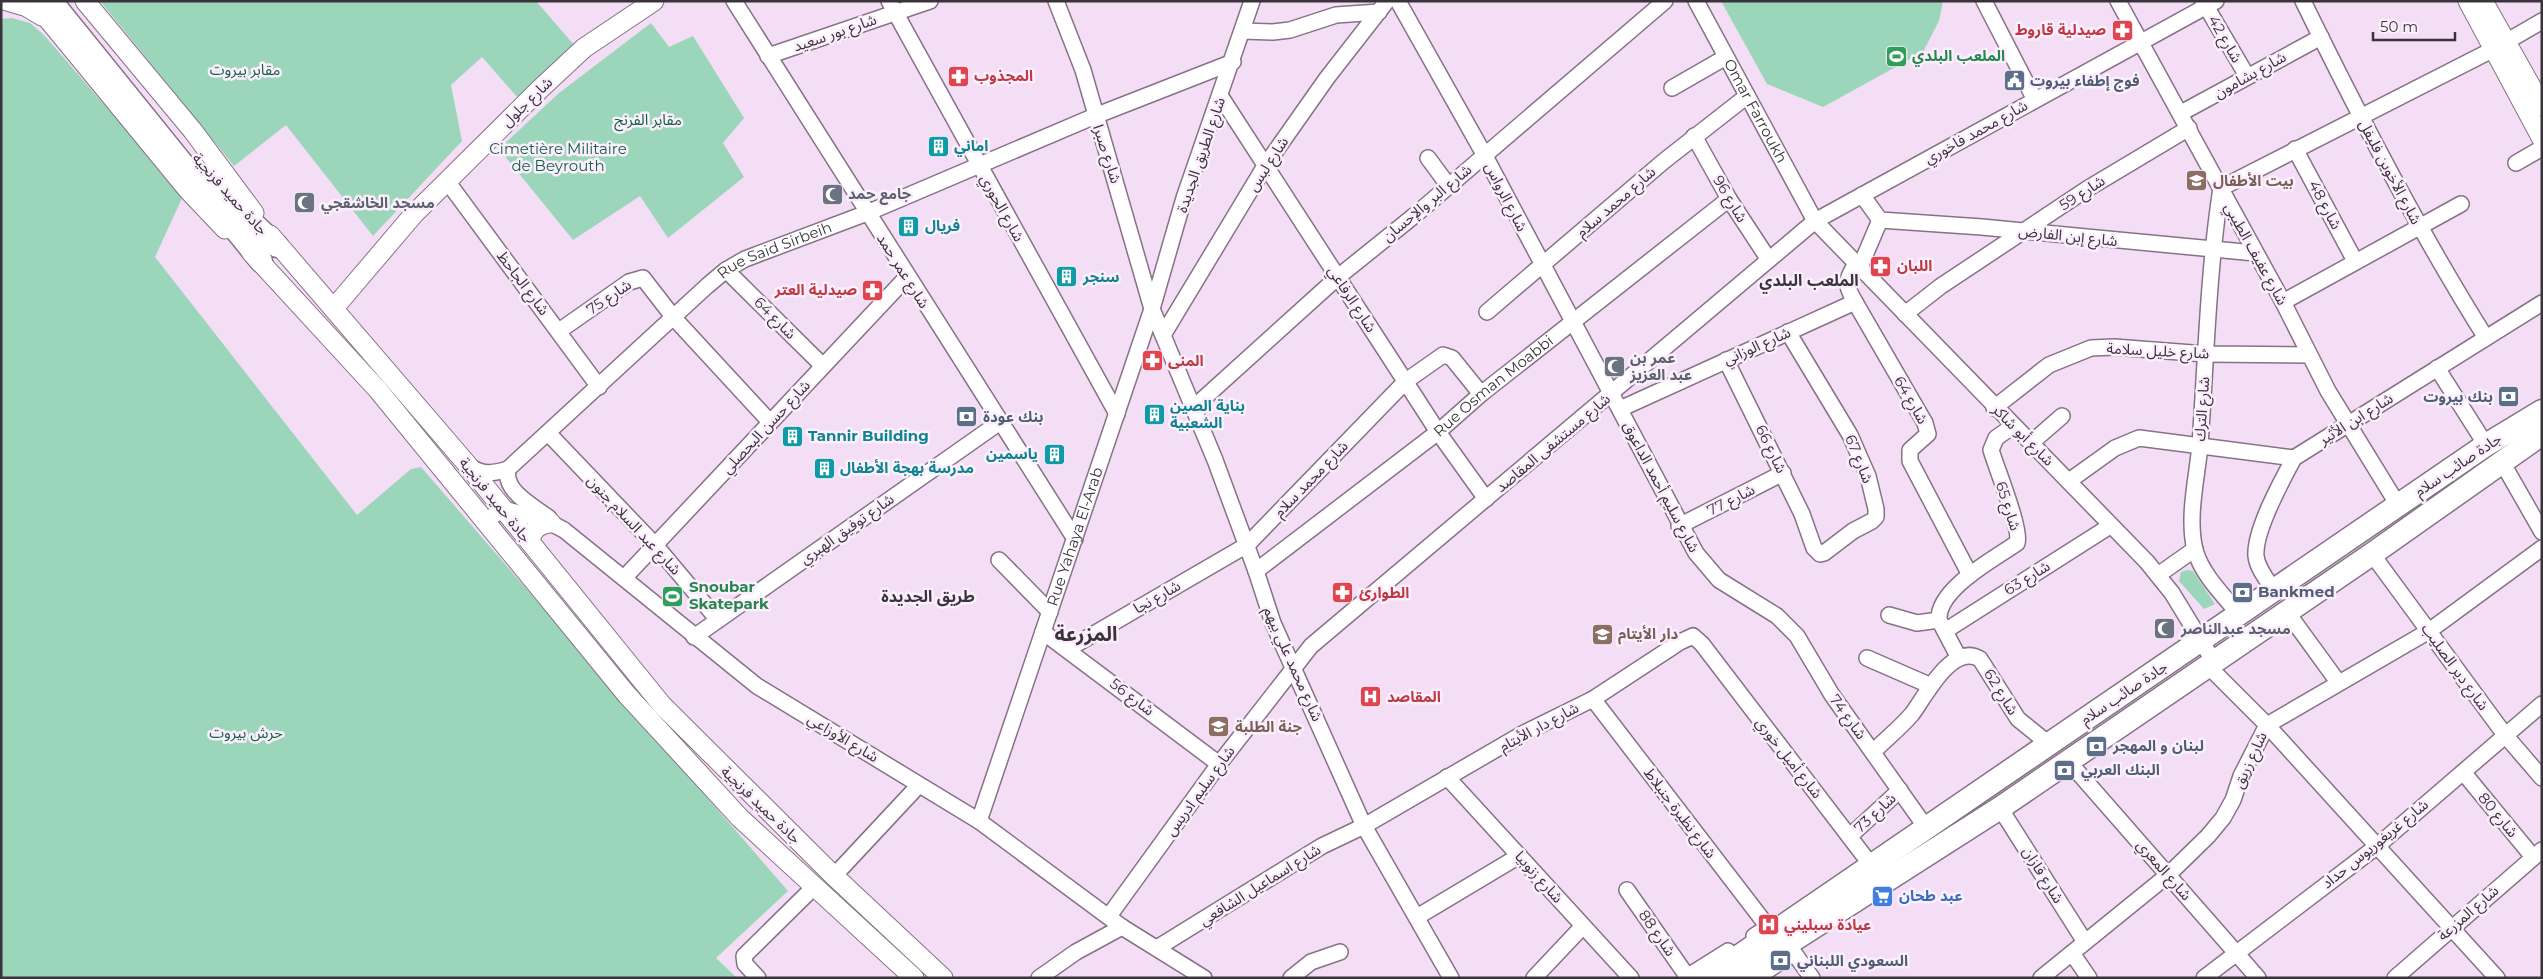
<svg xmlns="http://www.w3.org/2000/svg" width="2543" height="979" viewBox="0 0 2543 979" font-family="Montserrat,'Noto Sans Arabic',sans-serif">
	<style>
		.green { fill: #9cd6ba }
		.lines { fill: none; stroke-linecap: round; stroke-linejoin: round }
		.minor-casing { stroke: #867287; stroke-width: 18 }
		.major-casing { stroke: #867287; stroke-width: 21 }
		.highway-casing { stroke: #867287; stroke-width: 25 }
		.minor { stroke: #fff; stroke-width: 15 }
		.major { stroke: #fff; stroke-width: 19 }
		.highway { stroke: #fff; stroke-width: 22 }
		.labels { text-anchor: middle; stroke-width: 5; stroke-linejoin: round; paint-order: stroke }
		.health-label { font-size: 15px; font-weight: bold; fill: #be3a42; stroke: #fceffd; text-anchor: start }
		.street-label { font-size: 15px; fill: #3b333c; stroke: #fceffd }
		.leisure-label { font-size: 15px; font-weight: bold; fill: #27864d; stroke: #fceffd; text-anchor: start }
		.park-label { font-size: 15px; fill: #146246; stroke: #fceffd }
		.service-label { font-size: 15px; font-weight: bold; fill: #4e5e75; stroke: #fceffd; text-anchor: start }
		.culture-label { font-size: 15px; font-weight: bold; fill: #0d838f; stroke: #fceffd; text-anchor: start }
		.education-label { font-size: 15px; font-weight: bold; fill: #785e54; stroke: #fceffd; text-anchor: start }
		.worship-label { font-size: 15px; font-weight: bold; fill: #5b616d; stroke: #fceffd; text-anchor: start }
		.shop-label { font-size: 15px; font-weight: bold; fill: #366cbe; stroke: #fceffd; text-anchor: start }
		.neighbourhood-label { font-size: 16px; font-weight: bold; fill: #3b333c; stroke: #fceffd }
		.district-label { font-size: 20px; font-weight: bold; fill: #3b333c; stroke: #fceffd }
	</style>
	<rect width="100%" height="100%" fill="#f4def5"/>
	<g class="green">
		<path d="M100 1H536L575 46 518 98 482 57 451 85 462 141 373 236 286 125 234 166Z"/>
		<path d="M1721 1H1943L1939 21 1923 52 1823 107 1767 84Z"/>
		<path d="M12 18 30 23 44 35 183 196 155 257 357 515 411 469 421 467 788 891 716 958 737 978H1V19Z"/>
		<path d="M651 23 669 47 693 36 744 118 723 143 744 177 668 238 640 196 573 240 499 149 559 93Z"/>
		<path d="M2188 570 2193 571 2215 604 2204 609 2179 581 2181 572Z"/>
	</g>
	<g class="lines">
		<defs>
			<g id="minor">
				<path d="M734 1 1075 539"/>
				<path d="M889 1 1117 414"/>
				<path d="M1056 1 1083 70 1152 309 1215 460 1256 571 1273 623 1364 826 1451 978"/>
				<path d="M1398 1 1485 156 1696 553 1719 580 1777 616 1797 636 1832 695 1927 829"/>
				<path id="s1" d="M1696 1 1815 221 2147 562 2172 593 2214 662"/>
				<path d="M1984 1 2035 100"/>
				<path d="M2118 1 2283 302 2328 391 2398 505"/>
				<path d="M2203 1 2247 76"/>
				<path d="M2303 1C2359 116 2418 230 2486 338"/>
				<path d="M1242 31 1273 32 1290 30 1336 15 1379 12"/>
				<path d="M768 56 930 1"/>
				<path d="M1672 88 1726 57"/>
				<path d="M1221 97 1438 432 1486 499"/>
				<path d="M2181 113 2321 37"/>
				<path d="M1694 136 1729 199 1769 260"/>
				<path d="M2295 149 2355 261"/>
				<path d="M1428 158 1448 185"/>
				<path d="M2516 163 2542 148"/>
				<path d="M447 181 599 387"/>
				<path d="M1862 195 1880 220 1982 227 2255 253"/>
				<path d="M1860 267 1880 220"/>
				<path d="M726 270 823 366"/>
				<path d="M1855 302 1925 423 1928 434 1910 450V461L1970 575"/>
				<path d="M2283 302 2461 204"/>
				<path d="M1487 312 1664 161 1747 96"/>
				<path d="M1905 314 1941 286 2087 189 2189 128"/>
				<path d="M559 331 629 282 643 278 674 318 770 422"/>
				<path d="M1163 335 1265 166 1327 78 1387 1"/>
				<path d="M1726 360 1802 514 1814 548 1820 554 1824 553 1853 531 1872 521 1876 517V509L1868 476 1850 435 1788 332"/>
				<path d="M2437 368 2486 445"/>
				<path d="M1994 408 2049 365 2091 348 2114 347 2206 354 2309 355"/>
				<path d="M1192 409 1338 277 1415 215 1665 1"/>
				<path d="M1620 409 1855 302C1844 283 1846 282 1856 263"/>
				<path d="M548 433 656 546 718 620"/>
				<path d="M2031 443 2062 416"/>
				<path d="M2502 462 2542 532"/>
				<path id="s2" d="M468 465C482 475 492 474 508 469L707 286 726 270 745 259 867 213 1095 116 1233 62"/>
				<path d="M508 469C503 491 533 506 549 518"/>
				<path d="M2069 481 2115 448 2139 438 2294 458"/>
				<path d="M486 520 504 509 547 521 564 530 757 686 979 821 1122 927 1204 978"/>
				<path d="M1679 526 1783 473"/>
				<path d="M2372 554 2505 735 2542 778"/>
				<path d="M999 560 1050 612"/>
				<path id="s3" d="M1256 571 1438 432 1481 394 1729 199"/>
				<path d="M2158 575 2195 549"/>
				<path d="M625 577 907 277"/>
				<path d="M2274 591C2268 581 2257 568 2256 556 2254 531 2282 480 2294 458L2542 303"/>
				<path d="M2287 612 2338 682"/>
				<path d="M1889 615 1917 623 1939 620"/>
				<path d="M2240 615C2224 596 2202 575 2195 550 2187 517 2197 478 2200 445 2206 359 2208 273 2221 188L2492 50 2542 21"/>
				<path d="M1945 631 2110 526"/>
				<path d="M1043 632 1219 764"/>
				<path d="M694 637 1000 422"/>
				<path d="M1068 649 1247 545 1406 381 1443 355 1452 358 1481 394"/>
				<path d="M1867 658 1929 685"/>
				<path d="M1959 658 1939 620C1937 589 1994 559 2017 543 2022 531 1996 467 1991 450L1996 438 2013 426"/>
				<path d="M2208 666 2267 725 2497 978"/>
				<path d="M1593 699 1768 927 1754 936"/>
				<path d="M1873 752C1886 739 1900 728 1912 714 1925 697 1952 642 1980 659L2018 719 2049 744"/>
				<path d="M2069 762 2258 978"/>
				<path d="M2463 772 2533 857"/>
				<path d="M1447 777 1631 978"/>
				<path d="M2000 808 2085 942"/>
				<path id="s4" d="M979 821 1152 309 1184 198 1252 1"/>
				<path d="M1850 836 1900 790"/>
				<path d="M834 876 919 785"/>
				<path d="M1627 890 1687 976"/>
				<path d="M1109 916 1219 764 1311 646 1815 221 2216 1"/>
				<path d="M1417 917 1519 856"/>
				<path d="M1157 948 1322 846 1364 826 1524 733 1593 699 1680 642 1693 636 1702 644 1871 865"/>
				<path d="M2072 953 2089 978"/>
				<path d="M758 978 745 964 744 956 815 886"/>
				<path d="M1039 978 1076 952 1122 927"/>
				<path d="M1291 978 1311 962 1340 952"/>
				<path d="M1534 978 1583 926"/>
				<path d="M1685 978 1728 951"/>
				<path d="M1756 978 1794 953 1812 978"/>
				<path d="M2041 978 2168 875 2208 836 2223 818 2233 800 2241 776 2267 725 2429 631 2542 548"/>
				<path d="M2204 978 2376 847 2542 704"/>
				<path d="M2395 978 2542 850"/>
			</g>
			<g id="major">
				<path d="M7 1 27 7 42 16"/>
				<path d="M33 1 188 190 225 229"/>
				<path d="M85 1 193 131 254 213"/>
				<path d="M2468 1 2542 139"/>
				<path d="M2483 1 2542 106"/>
				<path d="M270 235 466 463 662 705 834 876 943 978"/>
				<path d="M251 252 378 390 627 695 740 818 914 978"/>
				<path d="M334 308 414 214 539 90 584 48 654 1"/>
				<path d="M530 542C532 530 538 524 551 523"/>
			</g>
			<g id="highway">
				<path d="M51 1 261 261"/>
				<path d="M210 173 245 216 277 246"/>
				<path d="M1707 978 2486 445 2542 411"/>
				<path d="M1734 978 2000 808 2372 554 2542 434"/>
			</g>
		</defs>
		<use href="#minor" class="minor-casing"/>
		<use href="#major" class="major-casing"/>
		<use href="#highway" class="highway-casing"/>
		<use href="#minor" class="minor"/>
		<use href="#major" class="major"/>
		<use href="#highway" class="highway"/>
	</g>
	<defs>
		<symbol id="pharmacy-square" viewBox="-11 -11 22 22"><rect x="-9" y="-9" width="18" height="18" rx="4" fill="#e0444e" stroke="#fceffd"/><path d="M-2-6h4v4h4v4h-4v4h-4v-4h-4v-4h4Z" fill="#fff"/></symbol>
		<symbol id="stadium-square" viewBox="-11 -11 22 22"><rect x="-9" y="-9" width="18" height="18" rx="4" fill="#2e9e5b" stroke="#fceffd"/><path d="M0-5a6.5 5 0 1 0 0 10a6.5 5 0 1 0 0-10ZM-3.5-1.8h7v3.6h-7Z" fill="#fff"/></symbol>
		<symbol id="civic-square" viewBox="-11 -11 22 22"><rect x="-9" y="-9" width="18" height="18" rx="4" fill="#5c6f8a" stroke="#fceffd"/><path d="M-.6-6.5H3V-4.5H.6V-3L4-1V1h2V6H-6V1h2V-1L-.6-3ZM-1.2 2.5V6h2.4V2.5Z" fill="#fff"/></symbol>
		<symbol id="building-square" viewBox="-11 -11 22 22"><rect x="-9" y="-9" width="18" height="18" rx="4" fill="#0f9aa8" stroke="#fceffd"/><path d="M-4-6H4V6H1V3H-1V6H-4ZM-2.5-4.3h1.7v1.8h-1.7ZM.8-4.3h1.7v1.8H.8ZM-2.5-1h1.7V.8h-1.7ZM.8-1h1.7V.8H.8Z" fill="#fff"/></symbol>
		<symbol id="school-square" viewBox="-11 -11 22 22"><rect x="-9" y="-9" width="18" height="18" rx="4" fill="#8d6e63" stroke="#fceffd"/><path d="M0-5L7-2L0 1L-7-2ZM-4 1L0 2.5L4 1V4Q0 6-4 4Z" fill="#fff"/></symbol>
		<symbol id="mosque-square" viewBox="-11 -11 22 22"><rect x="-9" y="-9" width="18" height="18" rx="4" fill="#6b7280" stroke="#fceffd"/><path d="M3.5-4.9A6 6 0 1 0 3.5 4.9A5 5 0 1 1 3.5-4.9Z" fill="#fff"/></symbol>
		<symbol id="bank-square" viewBox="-11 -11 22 22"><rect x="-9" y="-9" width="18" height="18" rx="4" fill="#5c6f8a" stroke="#fceffd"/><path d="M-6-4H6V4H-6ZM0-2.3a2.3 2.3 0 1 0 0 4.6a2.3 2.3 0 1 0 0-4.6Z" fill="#fff"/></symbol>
		<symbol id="hospital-square" viewBox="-11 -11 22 22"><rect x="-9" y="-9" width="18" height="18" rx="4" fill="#e0444e" stroke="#fceffd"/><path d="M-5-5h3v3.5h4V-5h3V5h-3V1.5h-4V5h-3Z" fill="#fff"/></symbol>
		<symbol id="supermarket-square" viewBox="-11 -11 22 22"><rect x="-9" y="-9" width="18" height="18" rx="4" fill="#3f7fe0" stroke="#fceffd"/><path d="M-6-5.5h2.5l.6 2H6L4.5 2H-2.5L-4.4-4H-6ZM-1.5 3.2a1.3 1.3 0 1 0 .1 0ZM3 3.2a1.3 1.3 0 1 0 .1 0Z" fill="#fff"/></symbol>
	</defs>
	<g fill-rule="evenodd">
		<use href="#pharmacy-square" x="2110" y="18" width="25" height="25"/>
		<use href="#stadium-square" x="1884" y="44" width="25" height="25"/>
		<use href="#pharmacy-square" x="946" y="64" width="25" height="25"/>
		<use href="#civic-square" x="2002" y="68" width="25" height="25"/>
		<use href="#building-square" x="926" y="134" width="25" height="25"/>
		<use href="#school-square" x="2184" y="168" width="25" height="25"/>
		<use href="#mosque-square" x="820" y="182" width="25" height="25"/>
		<use href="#mosque-square" x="292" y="190" width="25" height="25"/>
		<use href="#building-square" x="896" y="214" width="25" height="25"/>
		<use href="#pharmacy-square" x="1868" y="254" width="25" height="25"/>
		<use href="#building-square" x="1054" y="264" width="25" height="25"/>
		<use href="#pharmacy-square" x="860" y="278" width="25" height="25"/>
		<use href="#pharmacy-square" x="1140" y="348" width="25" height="25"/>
		<use href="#mosque-square" x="1602" y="354" width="25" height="25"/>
		<use href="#bank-square" x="2496" y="384" width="25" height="25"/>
		<use href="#building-square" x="1142" y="402" width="25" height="25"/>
		<use href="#bank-square" x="954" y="404" width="25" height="25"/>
		<use href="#building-square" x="780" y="424" width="25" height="25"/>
		<use href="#building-square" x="1042" y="442" width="25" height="25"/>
		<use href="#building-square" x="812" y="456" width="25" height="25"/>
		<use href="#bank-square" x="2230" y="580" width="25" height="25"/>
		<use href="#pharmacy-square" x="1330" y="580" width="25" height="25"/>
		<use href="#stadium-square" x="660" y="584" width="25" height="25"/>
		<use href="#mosque-square" x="2152" y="616" width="25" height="25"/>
		<use href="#school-square" x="1590" y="622" width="25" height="25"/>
		<use href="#hospital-square" x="1358" y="684" width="25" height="25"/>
		<use href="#school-square" x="1206" y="714" width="25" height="25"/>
		<use href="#bank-square" x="2084" y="734" width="25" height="25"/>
		<use href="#bank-square" x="2052" y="758" width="25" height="25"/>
		<use href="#supermarket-square" x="1870" y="884" width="25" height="25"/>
		<use href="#hospital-square" x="1756" y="912" width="25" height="25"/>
		<use href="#bank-square" x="1768" y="948" width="25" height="25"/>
	</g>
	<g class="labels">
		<g class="health-label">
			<text x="2106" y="35" text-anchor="end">صيدلية قاروط</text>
			<text x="974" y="81">المجذوب</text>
			<text x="1897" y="271">اللبان</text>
			<text x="857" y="295" text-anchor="end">صيدلية العتر</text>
			<text x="1168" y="366">المنى</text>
			<text x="1359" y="598">الطوارئ</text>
			<text x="1387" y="702">المقاصد</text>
			<text x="1784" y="930">عيادة سبليني</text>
		</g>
		<g class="street-label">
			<text transform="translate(835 33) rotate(-19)" y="5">شارع بور سعيد</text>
			<text transform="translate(2225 39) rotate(60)" y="5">شارع 42</text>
			<text transform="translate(2250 75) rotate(-29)" y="5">شارع بشامون</text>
			<text transform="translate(527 102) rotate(-44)" y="5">شارع جلول</text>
			<text dy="5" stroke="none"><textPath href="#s1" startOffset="125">Omar Farroukh</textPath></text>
			<text transform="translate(1976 132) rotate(-29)" y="5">شارع محمد فاخوري</text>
			<text transform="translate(1107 154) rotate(72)" y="5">شارع صبرا</text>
			<text transform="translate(1201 155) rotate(-71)" y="5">شارع الطريق الجديدة</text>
			<text transform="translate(1268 164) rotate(-57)" y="5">شارع لبس</text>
			<text transform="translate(2390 172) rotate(62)" y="5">شارع الأخوين فليفل</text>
			<text transform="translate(2082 193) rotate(-33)" y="5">شارع 59</text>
			<text transform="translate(230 194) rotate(48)" y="5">جادة حميد فرنجية</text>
			<text transform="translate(1506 197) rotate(63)" y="5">شارع الرواس</text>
			<text transform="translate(1730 199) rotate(59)" y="5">شارع 96</text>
			<text transform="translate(1616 202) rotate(-41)" y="5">شارع محمد سلام</text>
			<text transform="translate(1427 203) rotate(-40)" y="5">شارع البر والإحسان</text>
			<text transform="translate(2325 205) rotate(62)" y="5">شارع 48</text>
			<text transform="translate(1002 208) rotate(61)" y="5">شارع الحوري</text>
			<text transform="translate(2068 236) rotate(6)" y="5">شارع إبن الفارض</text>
			<text dy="5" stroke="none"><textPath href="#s2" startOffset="390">Rue Said Sirbeih</textPath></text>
			<text transform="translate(2256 254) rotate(61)" y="5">شارع عفيف الطيبي</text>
			<text transform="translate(903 271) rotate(58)" y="5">شارع عمر حمد</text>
			<text transform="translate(523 283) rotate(53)" y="5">شارع الجاحظ</text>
			<text transform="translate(609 297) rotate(-34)" y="5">شارع 75</text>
			<text transform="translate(1352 299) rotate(57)" y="5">شارع الرفاعي</text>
			<text transform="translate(775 318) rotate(45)" y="5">شارع 64</text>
			<text transform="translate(1757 346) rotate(-24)" y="5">شارع الوزاني</text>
			<text transform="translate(2158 351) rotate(3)" y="5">شارع خليل سلامة</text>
			<text dy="5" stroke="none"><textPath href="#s3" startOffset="301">Rue Osman Moabbi</textPath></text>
			<text transform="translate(1911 400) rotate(60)" y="5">شارع 64</text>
			<text transform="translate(2202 409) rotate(-86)" y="5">شارع الترك</text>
			<text transform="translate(2356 419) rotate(-32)" y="5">شارع ابن الأثير</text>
			<text transform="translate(766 427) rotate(-47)" y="5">شارع حسن البحصلي</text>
			<text transform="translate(2023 435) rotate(45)" y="5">شارع أبو شاكر</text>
			<text transform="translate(1553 443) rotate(-40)" y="5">شارع مستشفى المقاصد</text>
			<text transform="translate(1771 449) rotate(64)" y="5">شارع 66</text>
			<text transform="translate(1859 459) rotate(68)" y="5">شارع 67</text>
			<text transform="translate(2458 465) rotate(-34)" y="5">جادة صائب سلام</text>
			<text transform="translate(1311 479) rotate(-46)" y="5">شارع محمد سلام</text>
			<text transform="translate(1661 487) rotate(62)" y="5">شارع سليم أحمد الداعوق</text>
			<text transform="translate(495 500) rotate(51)" y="5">جادة حميد فرنجية</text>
			<text transform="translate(1731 500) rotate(-27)" y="5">شارع 77</text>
			<text transform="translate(2008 506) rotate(72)" y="5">شارع 65</text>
			<text transform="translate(634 525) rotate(47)" y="5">شارع عبد السلام جنون</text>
			<text transform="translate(847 529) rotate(-35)" y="5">شارع توفيق الهبري</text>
			<text dy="5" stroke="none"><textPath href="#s4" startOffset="300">Rue Yahaya El-Arab</textPath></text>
			<text transform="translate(2027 578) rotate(-32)" y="5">شارع 63</text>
			<text transform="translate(1157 597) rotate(-30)" y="5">شارع نجا</text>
			<text transform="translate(1293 664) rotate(66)" y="5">شارع محمد علي بيهم</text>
			<text transform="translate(2455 667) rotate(54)" y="5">شارع دير الصليب</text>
			<text transform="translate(2001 692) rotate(58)" y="5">شارع 62</text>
			<text transform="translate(2124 693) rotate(-34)" y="5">جادة صائب سلام</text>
			<text transform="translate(1132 697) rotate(37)" y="5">شارع 56</text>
			<text transform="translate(1848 717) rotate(54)" y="5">شارع 74</text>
			<text transform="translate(1539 727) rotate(-28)" y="5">شارع دار الأيتام</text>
			<text transform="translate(843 738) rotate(31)" y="5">شارع الأوزاعي</text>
			<text transform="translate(1789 758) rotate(52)" y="5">شارع أميل خوري</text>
			<text transform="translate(2250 760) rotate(-65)" y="5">شارع زريق</text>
			<text transform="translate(1200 791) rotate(-54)" y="5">شارع سليم ادريس</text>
			<text transform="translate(761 805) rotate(44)" y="5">جادة حميد فرنجية</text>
			<text transform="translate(1680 813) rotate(53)" y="5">شارع نظيرة جنبلاط</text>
			<text transform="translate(1875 813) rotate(-43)" y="5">شارع 73</text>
			<text transform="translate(2498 815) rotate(50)" y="5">شارع 80</text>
			<text transform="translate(2375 844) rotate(-39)" y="5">شارع غريغوريوس حداد</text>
			<text transform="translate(2164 870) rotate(49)" y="5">شارع المعري</text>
			<text transform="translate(2043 875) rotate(58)" y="5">شارع قازان</text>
			<text transform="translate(1539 877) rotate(48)" y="5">شارع زنوبيا</text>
			<text transform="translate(1260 885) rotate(-32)" y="5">شارع اسماعيل الشافعي</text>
			<text transform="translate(2468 913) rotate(-41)" y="5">شارع المزرعة</text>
			<text transform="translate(1657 933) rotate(55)" y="5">شارع 88</text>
		</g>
		<g class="leisure-label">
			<text x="1912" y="61">الملعب البلدي</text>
			<text x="689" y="592">Snoubar<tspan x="689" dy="17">Skatepark</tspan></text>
		</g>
		<g class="park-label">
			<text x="245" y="75">مقابر بيروت</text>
			<text x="648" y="125">مقابر الفرنج</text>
			<text x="558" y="154">Cimetière Militaire<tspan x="558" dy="17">de Beyrouth</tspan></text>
			<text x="246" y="738">حرش بيروت</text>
		</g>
		<g class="service-label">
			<text x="2030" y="86">فوج إطفاء بيروت</text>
			<text x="2493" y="402" text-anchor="end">بنك بيروت</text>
			<text x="983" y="422">بنك عودة</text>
			<text x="2258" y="597">Bankmed</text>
			<text x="2113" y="751">لبنان و المهجر</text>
			<text x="2081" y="775">البنك العربي</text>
			<text x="1797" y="966">السعودي اللبناني</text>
		</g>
		<g class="culture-label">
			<text x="954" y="151">اماني</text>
			<text x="925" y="231">فريال</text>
			<text x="1083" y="282">سنجر</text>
			<text x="1170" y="411">بناية الصين<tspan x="1170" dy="17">الشعبية</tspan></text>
			<text x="808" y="441">Tannir Building</text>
			<text x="1038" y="459" text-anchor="end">ياسمين</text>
			<text x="840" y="473">مدرسة بهجة الأطفال</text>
		</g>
		<g class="education-label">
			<text x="2213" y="186">بيت الأطفال</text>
			<text x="1618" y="639">دار الأيتام</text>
			<text x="1235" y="732">جنة الطلبة</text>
		</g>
		<g class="worship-label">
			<text x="848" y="199">جامع حمد</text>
			<text x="321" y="208">مسجد الخاشقجي</text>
			<text x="1630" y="363">عمر بن<tspan x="1630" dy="17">عبد العزيز</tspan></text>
			<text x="2181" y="634">مسجد عبدالناصر</text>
		</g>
		<g class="shop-label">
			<text x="1899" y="901">عبد طحان</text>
		</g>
		<g class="neighbourhood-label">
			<text x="1809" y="286">الملعب البلدي</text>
			<text x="928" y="602">طريق الجديدة</text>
		</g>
		<g class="district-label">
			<text x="1086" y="641">المزرعة</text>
		</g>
	</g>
	<rect width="2543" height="979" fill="none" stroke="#3b333c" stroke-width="5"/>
	<path d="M2373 32v8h82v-8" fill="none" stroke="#3b333c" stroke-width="2.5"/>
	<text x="2380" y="32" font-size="15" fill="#3b333c" stroke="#fceffd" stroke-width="4" paint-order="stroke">50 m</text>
</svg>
